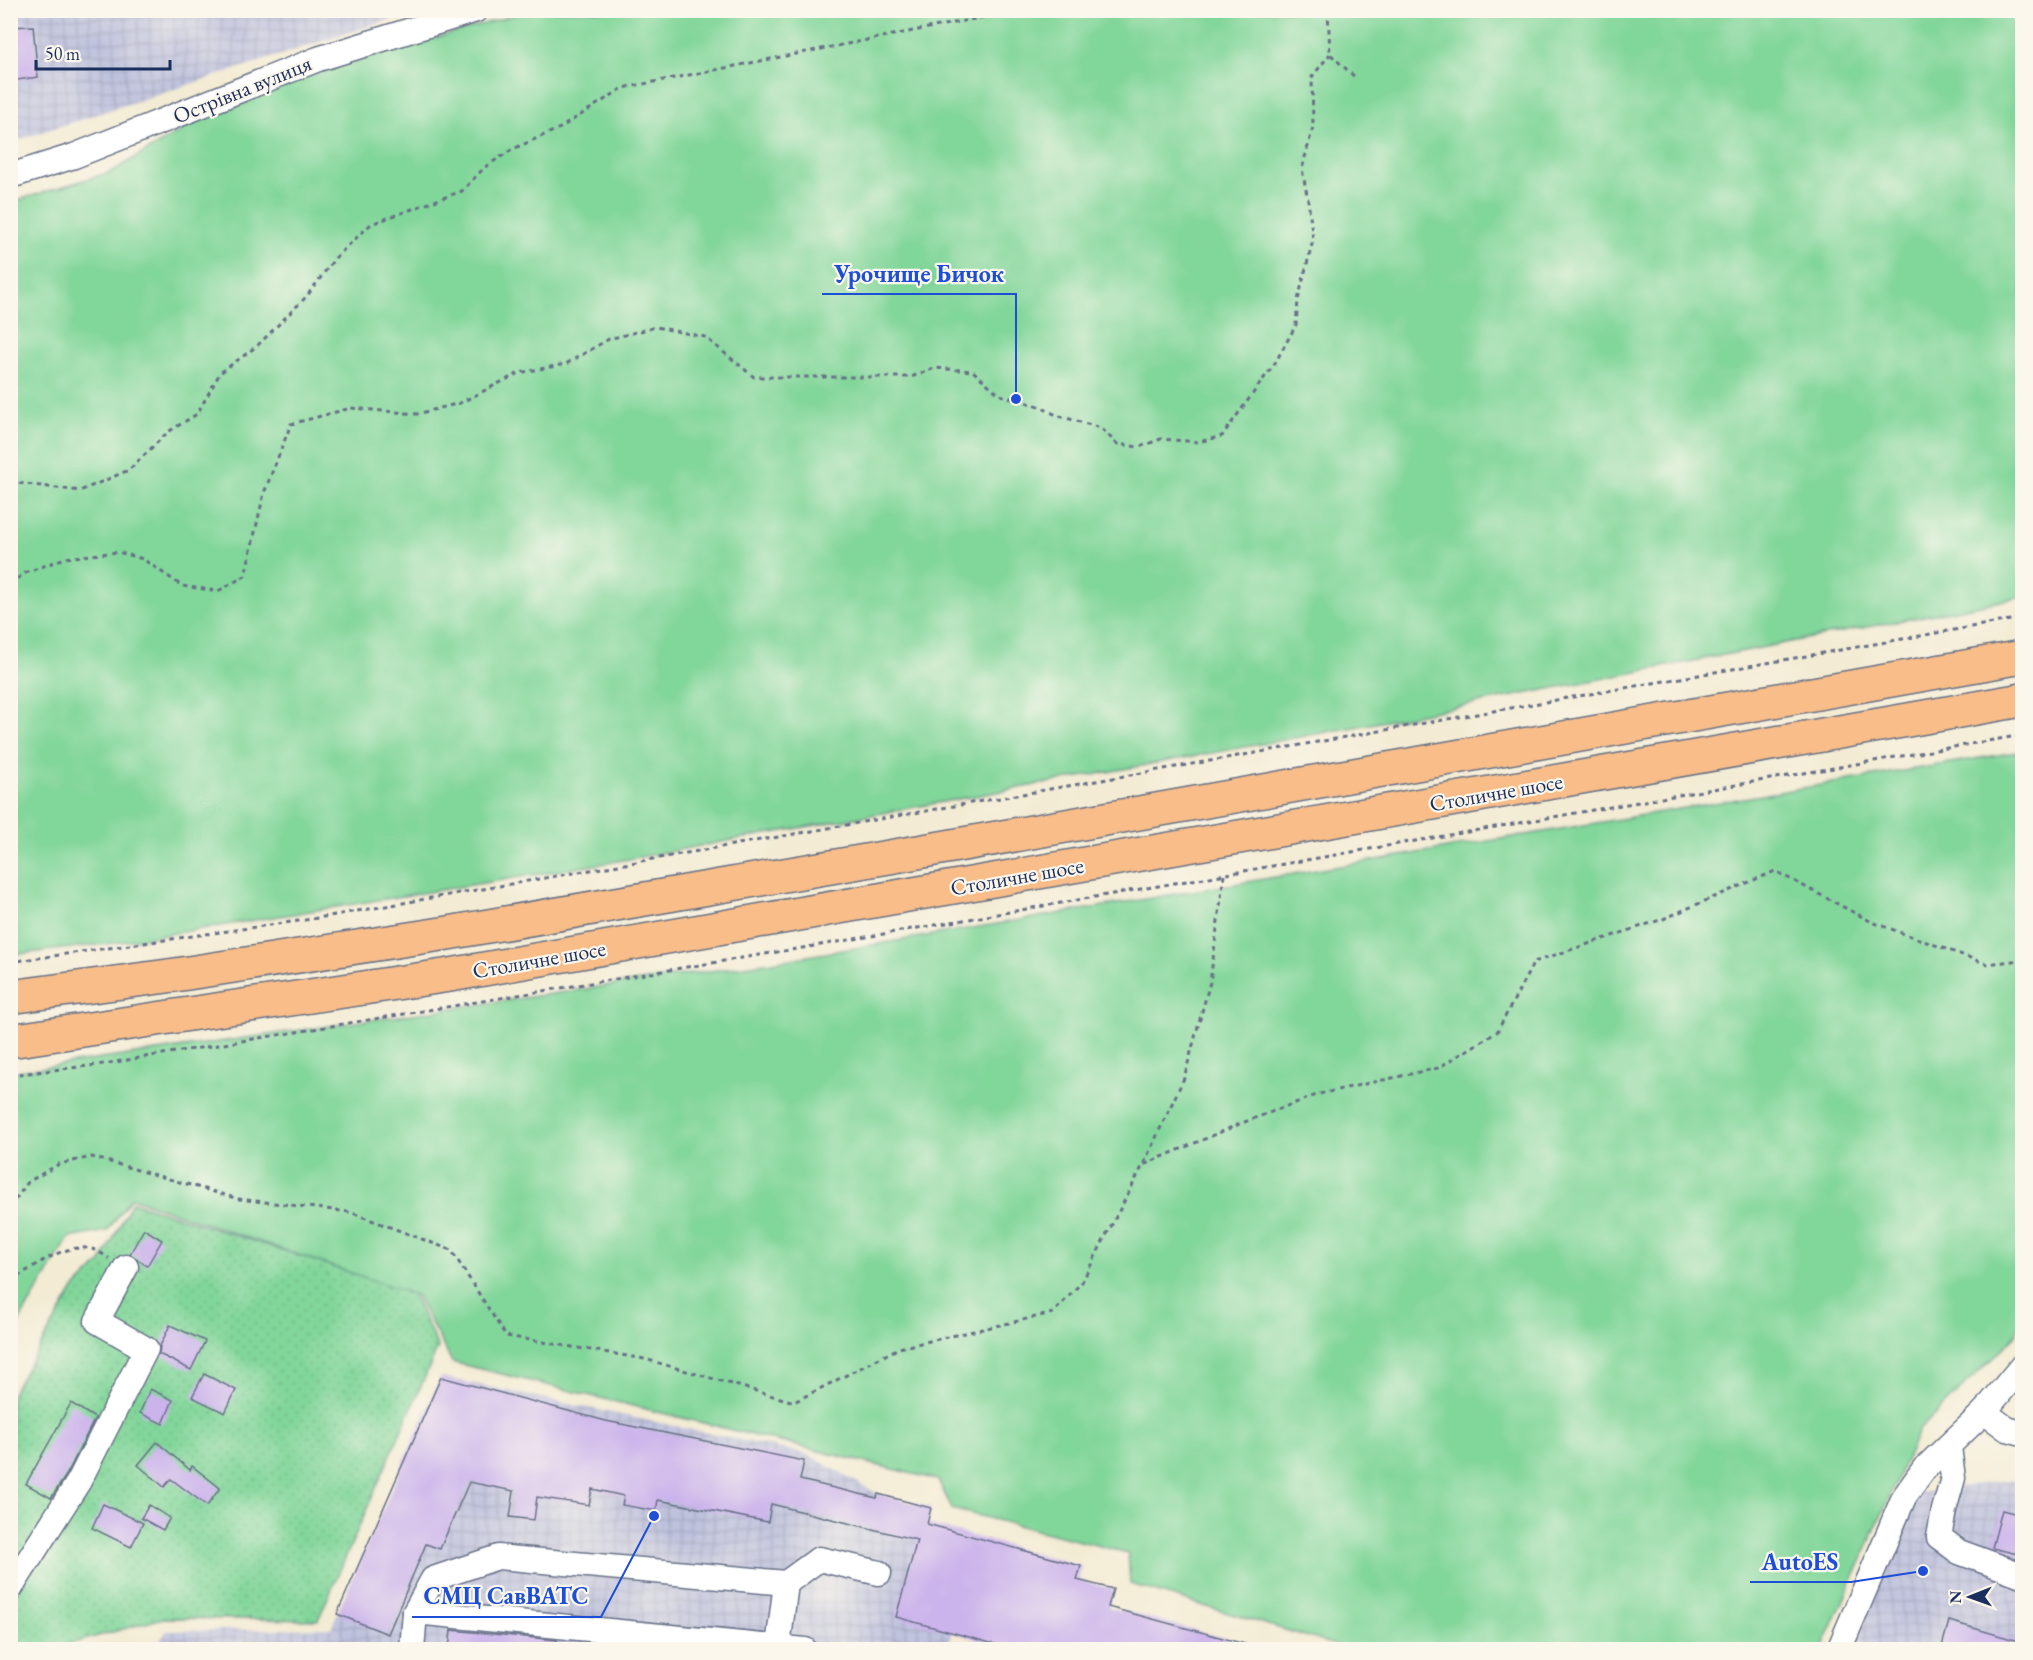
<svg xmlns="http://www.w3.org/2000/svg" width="2033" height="1660" viewBox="0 0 2033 1660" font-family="'EB Garamond',serif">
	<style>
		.industrial { fill: url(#industrial-grid) }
		.grass { fill: url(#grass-dots); stroke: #4e827c; stroke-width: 1.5 }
		.park { fill: #81d69a; stroke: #4e827c; stroke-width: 1.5 }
		.building { fill: #cbb3eb }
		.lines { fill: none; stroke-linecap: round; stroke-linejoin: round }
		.minor-casing { stroke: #677187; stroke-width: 27 }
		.highway-casing { stroke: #677187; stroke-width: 36 }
		.path { stroke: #677187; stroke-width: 3; stroke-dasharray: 4.5 4.5; stroke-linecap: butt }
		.minor { stroke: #fff; stroke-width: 24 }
		.highway { stroke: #f8bd88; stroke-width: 33 }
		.labels { text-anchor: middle; stroke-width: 4.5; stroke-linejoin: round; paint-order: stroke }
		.street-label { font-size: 22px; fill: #1b2f5e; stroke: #fbf7ec }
		.leader { fill: none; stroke: #1d4ed8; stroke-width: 2 }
		.callout-dot { fill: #1d4ed8; stroke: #fbf7ec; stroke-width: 2 }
		.callout-label { font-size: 24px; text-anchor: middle; font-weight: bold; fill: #1d4ed8; stroke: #fbf7ec; stroke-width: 4.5; stroke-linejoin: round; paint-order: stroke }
	</style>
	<defs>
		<pattern id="industrial-grid" width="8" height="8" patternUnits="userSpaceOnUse" patternTransform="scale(1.5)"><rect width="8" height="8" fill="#bfc2dd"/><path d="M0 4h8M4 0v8" fill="none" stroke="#a4a7c0"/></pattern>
		<pattern id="grass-dots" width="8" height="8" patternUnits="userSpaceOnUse" patternTransform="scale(1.5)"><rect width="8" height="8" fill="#81d69a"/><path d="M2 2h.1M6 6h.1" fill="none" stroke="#6fb887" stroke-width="1.8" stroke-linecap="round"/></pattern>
	</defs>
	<rect width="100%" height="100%" fill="#fbf7ec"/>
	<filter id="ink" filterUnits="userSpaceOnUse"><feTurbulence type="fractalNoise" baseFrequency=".0167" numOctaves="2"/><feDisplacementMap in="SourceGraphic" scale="12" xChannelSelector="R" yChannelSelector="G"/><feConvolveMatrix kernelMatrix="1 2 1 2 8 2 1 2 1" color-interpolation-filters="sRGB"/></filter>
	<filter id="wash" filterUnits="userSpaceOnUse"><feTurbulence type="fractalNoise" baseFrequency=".008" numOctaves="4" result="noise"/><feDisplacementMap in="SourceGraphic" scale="24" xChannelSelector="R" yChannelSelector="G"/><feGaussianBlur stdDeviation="1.35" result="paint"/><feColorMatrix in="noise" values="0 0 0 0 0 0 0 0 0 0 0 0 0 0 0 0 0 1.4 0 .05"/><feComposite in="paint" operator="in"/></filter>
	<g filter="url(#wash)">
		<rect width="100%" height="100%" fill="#f3ebd3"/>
		<g class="industrial">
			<path d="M10 11H416L11 142Z"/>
			<path d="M441 1377 807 1454 878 1494 931 1508 927 1524 1081 1566 1078 1580 1113 1589 1108 1607 1266 1649H1016L952 1632 947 1650H155L166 1631 331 1628Z"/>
			<path d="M2022 1478V1649L1848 1650 1918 1493Z"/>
		</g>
		<path class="grass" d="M132 1202 412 1292 438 1347 318 1620 163 1618 51 1649 11 1650V1395L74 1289 101 1262Z"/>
		<g class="park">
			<path d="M528 11H2022V597L1360 726 607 863 114 943 11 955V202L111 172 194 123 314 73Z"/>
			<path d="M2022 751V1318L2015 1336 1919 1430 1822 1649H1349L1130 1584 1128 1553 952 1509 938 1480 452 1362 416 1295 131 1198 107 1231 69 1238 11 1335V1072L772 962Z"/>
		</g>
		<g id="blocks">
			<g class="building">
				<path d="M33 26 38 77 10 81V27Z"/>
				<path d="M144 1229 162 1240 147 1266 130 1254Z"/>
				<path d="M170 1325 205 1341 191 1370 159 1354 160 1346Z"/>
				<path d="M204 1374 236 1390 225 1413 192 1397Z"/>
				<path d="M441 1377 606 1421 804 1461 800 1480 877 1498 878 1494 931 1508 927 1524 1081 1566 1077 1580 1113 1589 1108 1607 1249 1645 1248 1650H1016L896 1617 917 1540 771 1504 768 1522 658 1500 656 1511 622 1505 624 1496 592 1489 589 1505 537 1497 534 1520 510 1517 514 1491 469 1482 440 1549 426 1544 388 1634 337 1614Z"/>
				<path d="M150 1389 173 1400 163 1424 140 1413Z"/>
				<path d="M71 1403 95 1418 67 1474 51 1498 26 1484Z"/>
				<path d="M157 1442 190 1470 192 1466 220 1488 207 1506 171 1479 164 1487 138 1465Z"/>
				<path d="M103 1504 143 1523 131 1547 92 1528Z"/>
				<path d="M149 1505 170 1518 163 1530 141 1518Z"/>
				<path d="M2002 1510 2022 1515V1555L1992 1548Z"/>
				<path d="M1949 1621 2022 1642V1650H1941Z"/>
				<path d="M451 1630 557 1640V1650H449Z"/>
			</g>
		</g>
	</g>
	<g filter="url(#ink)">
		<use href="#blocks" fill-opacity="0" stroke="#677187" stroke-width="1.5"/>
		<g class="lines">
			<defs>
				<g id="minor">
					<path d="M10 176 74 156 318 59 476 10"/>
					<path d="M1984 1412 2007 1429 2022 1433"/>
					<path d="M1949 1447 1953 1478 1944 1510 1939 1537 1959 1552 2022 1575"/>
					<path d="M786 1583 819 1559 879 1573"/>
					<path d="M10 1589 79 1481 146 1349 97 1321 126 1267"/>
					<path d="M415 1612 433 1579 498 1557 786 1583 778 1647"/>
					<path d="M412 1650 415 1612 805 1650"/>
					<path d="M1839 1650 1904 1497 1924 1469 1984 1412 2022 1366"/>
				</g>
				<g id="highway">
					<path d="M10 997 175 975 448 933 918 852 2022 657"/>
					<path d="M10 1041 450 975 2022 700"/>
				</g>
			</defs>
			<use href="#minor" class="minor-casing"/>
			<use href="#highway" class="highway-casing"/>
			<g class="path">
				<path d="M1328 10 1330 54 1357 79"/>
				<path d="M10 482 80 491 129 470 168 432 197 414 220 373 257 346 307 296 335 258 371 224 462 191 485 167 513 149 560 128 623 88 1020 10"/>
				<path d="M10 584 25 573 65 558 118 552 143 559 182 586 218 591 245 576 264 493 291 424 351 408 417 414 460 403 519 373 566 364 609 339 656 327 705 337 754 377H911L935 368 973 371 1000 395 1039 406 1056 415 1101 428 1117 444 1139 447 1161 439 1199 442 1222 436 1275 363 1296 325 1298 300 1313 240 1308 200 1302 169 1313 127 1312 77 1330 54"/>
				<path d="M10 962 312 919 2022 618"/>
				<path d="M10 1075 97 1065 826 944 2022 735"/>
				<path d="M1144 1163 1184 1078 1210 982 1224 875"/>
				<path d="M10 1207 28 1182 59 1164 92 1157 239 1199 350 1212 451 1250 506 1336 645 1359 794 1402 899 1348 1053 1313 1082 1282 1143 1165 1242 1123 1319 1094 1438 1068 1497 1032 1534 962 1663 919 1775 871 1872 922 1987 964 2022 960"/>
				<path d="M10 1281C33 1268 64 1242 92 1249 98 1251 104 1255 109 1258"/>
			</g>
			<use href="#minor" class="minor"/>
			<use href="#highway" class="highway"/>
		</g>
	</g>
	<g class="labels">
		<g class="street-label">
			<text transform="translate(242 89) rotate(-22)" y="8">Острівна вулиця</text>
			<text transform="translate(1496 792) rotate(-10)" y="8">Столичне шосе</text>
			<text transform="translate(1017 876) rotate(-10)" y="8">Столичне шосе</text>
			<text transform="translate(539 959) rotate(-10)" y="8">Столичне шосе</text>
		</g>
	</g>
	<path class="leader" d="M1016 399L1016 294H822M1923 1571L1851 1582H1750M654 1516L601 1617H412"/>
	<g class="callout-dot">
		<circle cx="1016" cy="399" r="6"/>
		<circle cx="1923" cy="1571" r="6"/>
		<circle cx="654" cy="1516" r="6"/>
	</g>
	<g class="callout-label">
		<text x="919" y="282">Урочище Бичок</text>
		<text x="1800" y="1570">AutoES</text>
		<text x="506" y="1604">СМЦ СавВАТС</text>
	</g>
	<rect width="2033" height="1660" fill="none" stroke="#fbf7ec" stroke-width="36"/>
	<g transform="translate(1970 1597) rotate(269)" stroke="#fbf7ec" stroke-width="4.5" paint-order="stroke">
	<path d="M0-4.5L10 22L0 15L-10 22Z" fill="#1b2f5e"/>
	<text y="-9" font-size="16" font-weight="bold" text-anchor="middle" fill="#1b2f5e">N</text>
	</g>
	<path d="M36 60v9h134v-9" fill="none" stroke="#1b2f5e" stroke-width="3"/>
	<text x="45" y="60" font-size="18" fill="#1b2f5e" stroke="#fbf7ec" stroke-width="4.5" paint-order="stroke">50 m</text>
</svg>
